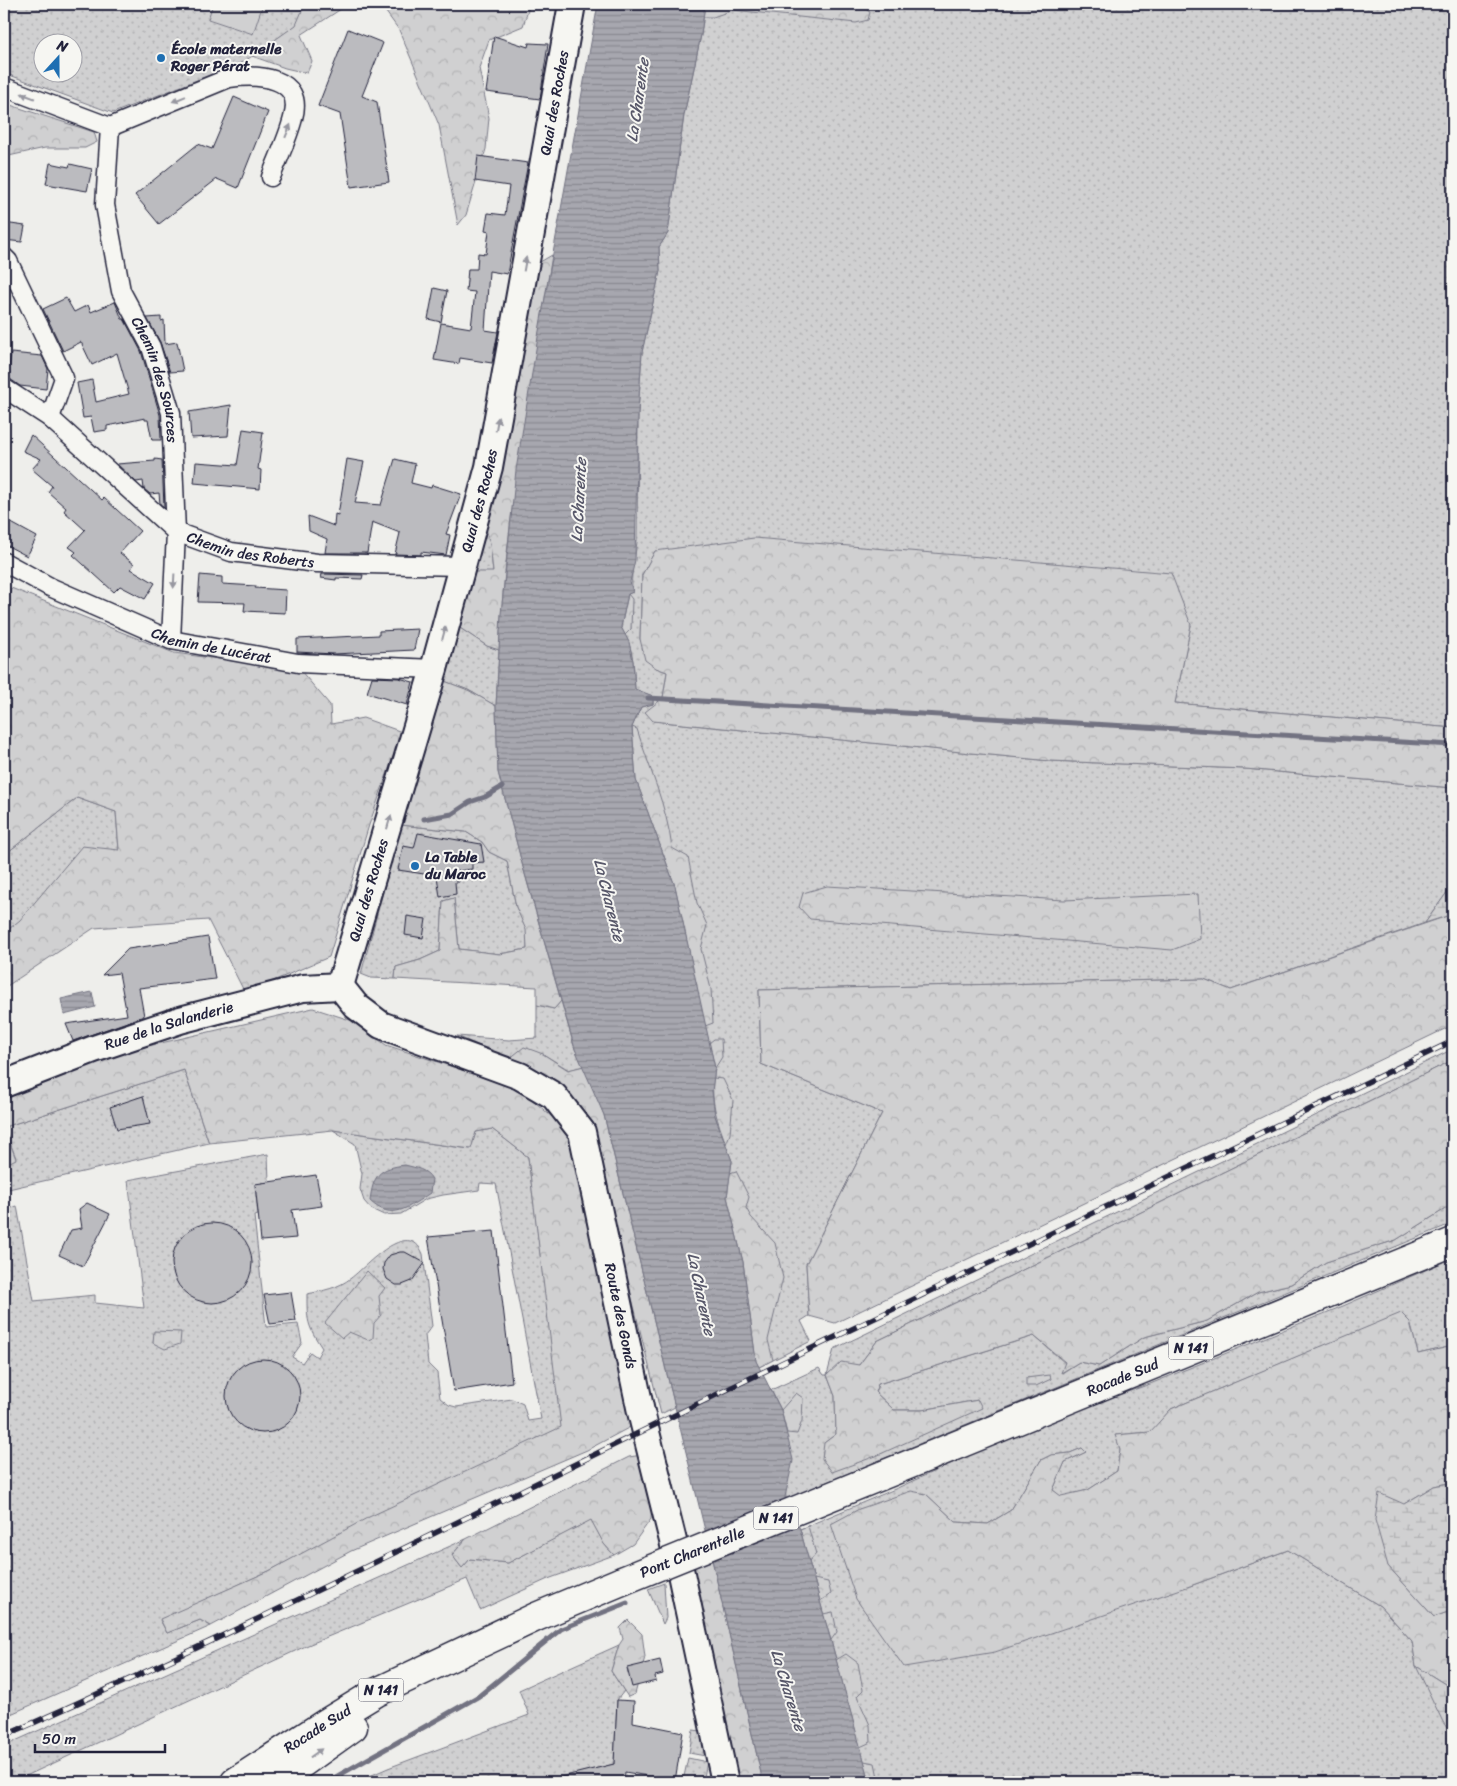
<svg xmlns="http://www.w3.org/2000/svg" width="1457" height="1786" viewBox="0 0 1457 1786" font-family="Sriracha,sans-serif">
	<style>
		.green { fill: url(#green-dots); stroke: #797986; fill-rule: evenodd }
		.forest { fill: url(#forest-crowns); stroke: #797986 }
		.wetland { fill: url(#wetland-marsh); stroke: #797986 }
		.pitch { fill: #d0d0d1; stroke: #797986 }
		.water { fill: url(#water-rules); stroke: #727281 }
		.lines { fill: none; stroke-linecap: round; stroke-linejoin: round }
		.stream { stroke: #727281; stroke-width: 5 }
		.building { fill: #bbbbbf; stroke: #22223b }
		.street-casing { stroke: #22223b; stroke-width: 21 }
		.secondary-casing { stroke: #22223b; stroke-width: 30 }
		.highway-casing { stroke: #22223b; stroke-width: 31 }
		.street { stroke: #f6f6f2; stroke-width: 18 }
		.secondary { stroke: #f6f6f2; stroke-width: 26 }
		.highway { stroke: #f6f6f2; stroke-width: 28 }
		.rail-casing { stroke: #22223b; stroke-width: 5.5 }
		.rail { stroke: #f6f6f2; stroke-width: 4; stroke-dasharray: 11; stroke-linecap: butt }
		.highway-bridge-casing { stroke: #22223b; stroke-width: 31; stroke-linecap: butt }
		.highway-bridge { stroke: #f6f6f2; stroke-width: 28 }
		.oneway { fill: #9797a0 }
		.poi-dot { fill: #1f6fb2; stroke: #f6f6f2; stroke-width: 2 }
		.labels { text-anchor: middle; stroke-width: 4; stroke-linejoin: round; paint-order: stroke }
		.shield { fill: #f6f6f2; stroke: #626272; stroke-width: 1 }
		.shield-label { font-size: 14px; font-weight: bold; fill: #22223b }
		.poi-label { font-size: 15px; font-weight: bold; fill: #22223b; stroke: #f6f6f2; text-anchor: start }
		.street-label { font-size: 15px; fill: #22223b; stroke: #f6f6f2 }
		.water-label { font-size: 16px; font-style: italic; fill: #575769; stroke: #f6f6f2 }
	</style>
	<defs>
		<pattern id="green-dots" width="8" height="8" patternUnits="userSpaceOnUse" patternTransform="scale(1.25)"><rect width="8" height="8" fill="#d0d0d1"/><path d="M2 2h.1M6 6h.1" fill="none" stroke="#b2b2b4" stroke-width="1.8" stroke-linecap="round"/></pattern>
		<pattern id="forest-crowns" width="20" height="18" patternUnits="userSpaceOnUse" patternTransform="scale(1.25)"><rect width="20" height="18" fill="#d0d0d1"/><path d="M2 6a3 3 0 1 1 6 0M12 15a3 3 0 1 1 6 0" fill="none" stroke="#b2b2b4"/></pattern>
		<pattern id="wetland-marsh" width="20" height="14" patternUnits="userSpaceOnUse" patternTransform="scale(1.25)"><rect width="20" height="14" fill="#d0d0d1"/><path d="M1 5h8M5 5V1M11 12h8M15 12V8" fill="none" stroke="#b2b2b4"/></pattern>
		<pattern id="water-rules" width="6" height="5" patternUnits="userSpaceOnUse" patternTransform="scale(1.25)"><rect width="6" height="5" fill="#a7a7af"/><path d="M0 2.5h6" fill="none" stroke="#888890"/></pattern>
	</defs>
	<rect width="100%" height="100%" fill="#eeeeeb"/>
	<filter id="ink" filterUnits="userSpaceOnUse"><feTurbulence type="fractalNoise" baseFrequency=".02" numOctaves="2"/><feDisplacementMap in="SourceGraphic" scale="10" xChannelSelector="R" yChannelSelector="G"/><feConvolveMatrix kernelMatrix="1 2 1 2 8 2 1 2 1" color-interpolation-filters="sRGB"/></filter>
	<g filter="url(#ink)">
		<g class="green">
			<path d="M4 4H327L245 61 113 113 4 73ZM42 42H72V72H42Z"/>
			<path d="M705 4H1453V728L1175 703 1191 625 655 551 642 575 640 639 656 668 667 672 663 698 653 721 1050 761 1245 769 1453 788V887L1448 891 1425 923 1231 990 1204 979 759 990 761 1064 882 1113 806 1264 809 1316 801 1321 811 1341 759 1367 727 1197 732 1161 715 1116 712 1091 715 1068 632 727 641 707 653 704V696L635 690C634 671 634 651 625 635L631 629 628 594 633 592C629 576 635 559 637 542L638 413 642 352 660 271 659 247 668 233 684 115 701 35Z"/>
			<path d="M484 521 490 543 493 573 470 572Z"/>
			<path d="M457 626 487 646 499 650 496 706 468 690 439 679Z"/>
			<path d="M77 798 116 812 119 850 4 933V855Z"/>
			<path d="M401 825 466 832 482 842 489 852 507 861 516 907 527 930V949L500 954 459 949 454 898 443 901 440 951 420 960 396 967 395 979 371 978 361 974Z"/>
			<path d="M561 1001 575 1049 584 1066 569 1070 543 1054 509 1059 457 1036 509 1040 537 1038V1005L554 1009Z"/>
			<path d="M1453 1049V1060L877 1341 859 1365 827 1375 835 1396 836 1434 824 1443 978 1400 922 1410H894L875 1392 878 1384 1034 1336 1065 1363 1062 1373 1079 1362 1099 1366 1144 1337 1207 1321 1258 1292 1291 1284 1326 1262 1396 1240 1453 1204V1223L786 1499 781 1410 771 1390 819 1368 824 1375H827L834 1349Z"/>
			<path d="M184 1070 209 1143 4 1190V1165L16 1158 4 1127Z"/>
			<path d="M492 1129 528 1157 562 1427 269 1571 160 1620 167 1633 200 1620 211 1626 4 1717V1211L17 1206 34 1301 95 1295V1303L144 1308 128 1180 268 1154 269 1182 255 1185 258 1215 254 1216 266 1327 298 1324 302 1343 292 1357 302 1363 310 1352 317 1357 322 1348C307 1325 307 1321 307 1294 322 1291 339 1288 351 1278 366 1267 408 1217 423 1254L432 1326 425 1335 428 1364 437 1373 440 1398 449 1405 456 1407 512 1399 523 1404 528 1421 541 1419 496 1184 480 1183 479 1190 443 1195 426 1199 401 1214 384 1215 371 1209 364 1201 360 1189 362 1174 355 1144 333 1130 470 1149 476 1132Z"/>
			<path d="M1453 1258V1346L1418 1354 1410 1322 1401 1314 1171 1409 1151 1432 1116 1435 1120 1449 1117 1471 1088 1490 1061 1497 1053 1490 1065 1462 1086 1452 1082 1448 1070 1453 1051 1455 1041 1460 1011 1510 988 1524 956 1522 926 1494 859 1509 1190 1586 1288 1550 1380 1606 1412 1641 1416 1666 1453 1689V1782H870L800 1529 895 1489 1045 1421 1150 1384 1343 1306Z"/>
			<path d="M591 1519 604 1544 614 1555 548 1579 480 1610 467 1579 308 1645 13 1782H4V1746L466 1539 452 1555 462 1568 470 1559 508 1563Z"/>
			<path d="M619 1645 611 1671 624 1691 617 1700 614 1764 545 1782H356L388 1768 529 1715 519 1690Z"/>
			<path d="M693 1730 701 1731 711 1757 689 1753Z"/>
			<path d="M688 1758 707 1762 703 1782 683 1781Z"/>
		</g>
		<g class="forest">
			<path d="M305 4H530L523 26 489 40 479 68 489 118 486 149 466 215 458 225 439 125 399 30 383 8 344 7 301 35 312 61 307 73 285 68 252 56 296 25Z"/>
			<path d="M705 4H857L870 12 868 20 856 23 733 10 713 17H703Z"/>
			<path d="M4 103 94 132 97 142 85 148H45L4 157Z"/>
			<path d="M552 255C531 386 506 517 499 650L487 646 457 626 470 572H493L490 543 484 521 535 265Z"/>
			<path d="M754 538 1171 573 1191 625 1175 703 1453 728V788L1245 769 1050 761 653 721 645 712 663 698 667 672 656 668 645 660 640 639 642 575 655 551Z"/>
			<path d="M11 588 174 653 300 670 330 705 331 724 363 718 402 732 369 825 329 957 245 993 208 920 94 928 4 988V933L20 920 82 846 119 850 116 812 77 798 4 855V616Z"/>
			<path d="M628 594 632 599 631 629 625 635 621 627Z"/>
			<path d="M439 679 468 690 496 706 498 772 523 867 561 1001 554 1009 537 1005V987L395 979 396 967 420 960 440 951 443 901 454 898 459 949 500 954 527 949 526 930 516 907 507 861 489 852 482 842 466 832 401 825Z"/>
			<path d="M632 727 637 729C649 768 667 807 672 848L688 857 697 903 707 925 701 949 711 989 713 1023 705 1026 675 886 636 780Z"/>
			<path d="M827 886 1064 900 1198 894 1200 939 1172 950 810 919 799 907 803 893Z"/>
			<path d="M1453 914V1025L835 1323 809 1316 806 1264 882 1113 761 1064 759 990 1204 979 1231 990Z"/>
			<path d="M313 1008 353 1021 386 1045 520 1089 567 1130 580 1169 634 1425 587 1450 351 1551 211 1626 200 1620 167 1633 160 1619 269 1571 369 1517 561 1427 528 1157 492 1129 476 1132 471 1149 333 1130 209 1143 184 1070 4 1127V1097L109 1055Z"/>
			<path d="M714 1039H721L722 1057 715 1068 709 1043Z"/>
			<path d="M524 1047 543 1054 568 1070 584 1066 604 1115 675 1407 661 1414 596 1155 509 1059Z"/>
			<path d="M1453 1060V1204L1396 1240 1326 1262 1291 1284 1258 1292 1207 1321 1144 1337 1099 1366 1079 1362 1061 1373 1065 1362 1034 1336 878 1384 875 1392 894 1410H922L978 1400 982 1408 876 1456 832 1472 822 1459 824 1443 836 1434 835 1396 827 1375 841 1362 859 1365 877 1341Z"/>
			<path d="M713 1078 723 1079 733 1100 730 1134 726 1144C717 1120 711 1104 713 1078Z"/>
			<path d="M4 1128 16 1159 4 1165Z"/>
			<path d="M736 1171 749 1197 746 1208 751 1217 775 1243 783 1278 768 1340 773 1360 759 1367 756 1362 743 1262 727 1197 730 1173Z"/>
			<path d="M367 1271 385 1288 379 1296 381 1315 374 1323 373 1338 368 1340 349 1332 342 1338 325 1323Z"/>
			<path d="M1401 1313 1410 1322 1418 1354 1453 1346V1482L1434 1486 1404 1504 1388 1566 1434 1617 1453 1610V1689L1416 1666 1412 1641 1380 1606 1288 1550 1190 1586 995 1652 904 1667 856 1599 831 1524 859 1509 911 1491 926 1494 956 1522 988 1524 1011 1510 1041 1460 1051 1455 1070 1453 1082 1448 1086 1452 1065 1462 1053 1490 1061 1496 1088 1490 1117 1471 1120 1449 1115 1435 1150 1432 1171 1409Z"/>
			<path d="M154 1331 181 1332 180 1344 165 1349 153 1343Z"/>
			<path d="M1050 1375 1051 1379 1036 1386H1026V1378Z"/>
			<path d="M796 1393 803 1398 802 1421 797 1434 787 1433 781 1410Z"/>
			<path d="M642 1455 653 1490 651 1519 633 1544 614 1555 604 1544 591 1520 508 1563 470 1559 462 1568 452 1555 466 1539 629 1457Z"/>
			<path d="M808 1526 816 1554 809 1562 800 1529Z"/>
			<path d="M711 1555 763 1782H725L680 1569Z"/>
			<path d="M814 1579 828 1582 831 1594 820 1601Z"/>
			<path d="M664 1583 666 1618 663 1624 648 1589Z"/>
			<path d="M833 1612 837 1632 831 1640 823 1614Z"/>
			<path d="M628 1620 642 1634 645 1657 635 1694 628 1697 611 1671 619 1645 623 1639 620 1628Z"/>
			<path d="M846 1654 858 1663 863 1690 857 1696 870 1725 871 1742 860 1747 836 1660Z"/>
			<path d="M864 1761 875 1763 879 1782H870Z"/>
		</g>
		<g class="wetland">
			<path d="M1453 887V914L1425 923 1448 891Z"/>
			<path d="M1453 1482V1610L1434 1617 1388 1566 1375 1520 1379 1493 1404 1504 1434 1486Z"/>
			<path d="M1416 1666 1453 1689V1737L1443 1722Z"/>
		</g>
		<path class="pitch" d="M213 4H263L253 34 208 19Z"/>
		<g class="water">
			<path d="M598 4H705L701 35 684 115 668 233 659 247 660 271 642 352 638 413 635 560 630 582 633 592 628 594 621 627 629 642 633 661 635 689 653 696V704L641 707 632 727 636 780 675 886 715 1068 712 1091 715 1116 732 1161 727 1197 743 1262 756 1361 781 1410 793 1460 785 1497 800 1529 870 1782H763L711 1555 604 1115 575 1049 523 867 498 772 496 706 501 614 516 470 539 331Z"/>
			<path d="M92 992 95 1007 64 1015 61 999Z"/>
			<path d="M405 1165C416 1168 426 1169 432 1179L430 1193C409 1207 392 1222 370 1201 373 1175 379 1168 405 1165Z"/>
		</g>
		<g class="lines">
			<g class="stream">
				<path d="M648 698 1453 745"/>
				<path d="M424 819 452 814 470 802 485 797 502 787"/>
				<path d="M327 1782 479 1696 561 1629 627 1603"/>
			</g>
		</g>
		<g class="building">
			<path d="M348 29 383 43 362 96 377 102 389 182 351 187 340 114 318 106Z"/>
			<path d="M494 36 528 47 529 43 548 44 540 99 486 92Z"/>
			<path d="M234 97 268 112 238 188 217 179 159 224 135 195 198 144 212 149Z"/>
			<path d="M478 156 528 163 507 274 489 271 485 330 498 332 492 363 460 358 459 364 434 360 441 323 471 328 475 292 466 291 468 269H477L478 253 486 254 489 231 485 230 488 213 505 215 509 186 475 181Z"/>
			<path d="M50 163 69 167 70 164 92 169 87 191 46 184Z"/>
			<path d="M4 223 25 226 22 242 4 240Z"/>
			<path d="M434 288 447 291 441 322 428 319Z"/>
			<path d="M66 298 74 312 88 305 91 312 115 302 122 319H124L141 351 160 415 161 440H152L148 420H145V418L107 426V430L94 432 91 417 83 418 77 383 92 380 96 402 129 394 117 353 92 365 81 342 63 351 43 309Z"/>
			<path d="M161 317V321L164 320 165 344 177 342 183 371 170 372 160 342 147 318Z"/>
			<path d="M11 353 42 356 48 369 46 389 20 386 10 379 4 378V367L9 368Z"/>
			<path d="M231 405 228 436 191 438 189 412Z"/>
			<path d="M243 429 263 432 258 469 261 470 260 489 194 483 196 462 237 465Z"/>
			<path d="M31 435 102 500 104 498 140 531 120 553 134 564 131 569 155 583 145 599 120 586 114 592 73 555 76 552 69 547 85 530 64 511 66 508 48 492 52 486 32 469 41 459 23 451Z"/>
			<path d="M155 459 162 460 164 507 160 504 159 493 150 494 144 489 143 481 136 482 117 464 155 461Z"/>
			<path d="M347 459 364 462 355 503 381 505 395 459 415 464 411 483 431 488 432 485 461 494 446 534 450 535 446 555 421 552V555L395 554 400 533 372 522 367 553H325L327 539 309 531 308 516 334 526 335 514 338 515Z"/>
			<path d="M4 519 37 537 27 556 4 544Z"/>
			<path d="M322 574 363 575 362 579 336 578V580L321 578Z"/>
			<path d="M200 575 222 577V584L256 586 255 588 286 590 285 613 244 611 245 603 198 602Z"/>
			<path d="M418 629 414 650 334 654 297 652V639L379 635V631Z"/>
			<path d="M372 677 399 678 413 682 407 705 367 693Z"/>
			<path d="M418 833 481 844 484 862 472 863V869L458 871 459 882H455L456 894 440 897 437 876 398 870 403 846 414 848Z"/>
			<path d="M407 916 426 919 423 938 405 935Z"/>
			<path d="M208 937 215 979 139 988 144 1016 73 1041 66 1024 127 1015 119 973 102 975 128 949Z"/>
			<path d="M143 1096 150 1124 117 1129 110 1107Z"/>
			<path d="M316 1175 322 1206 292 1210 296 1238 261 1241 255 1184Z"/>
			<path d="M87 1203 110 1214 83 1266 59 1255 71 1230 82 1228 79 1209Z"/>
			<circle cx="212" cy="1263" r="40"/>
			<path d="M494 1231 512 1382 454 1391 428 1237Z"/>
			<path d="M400 1252H405L425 1263 412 1281 402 1285H396L387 1279 383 1269 384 1263 390 1255Z"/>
			<path d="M291 1292 296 1321 270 1324 264 1295Z"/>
			<circle cx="263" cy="1396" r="37"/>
			<path d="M660 1660 663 1674 655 1676 656 1681 632 1687 627 1668Z"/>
			<path d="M617 1700 634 1701 633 1722 683 1732 675 1781 625 1772 624 1782H561V1777L614 1764Z"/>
		</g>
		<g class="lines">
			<defs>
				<g id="street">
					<path d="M4 87 110 127 229 78C257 74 305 76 293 118 288 138 278 158 271 177"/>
					<path id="s1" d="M110 127 105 205 121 291 151 347 171 413 176 532 171 640"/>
					<path d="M4 257 8 261 64 378 50 418"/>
					<path id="s2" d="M4 388 50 418 176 532 231 552 317 563 462 566"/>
					<path id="s3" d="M4 562 50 587 171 640 298 663 434 669"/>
				</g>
				<g id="secondary">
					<path id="s4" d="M340 986 434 669 489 467 572 4"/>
					<path id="s5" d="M340 986 356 1006 381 1025 520 1076 554 1096 582 1132 641 1412 680 1569 725 1782"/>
					<path id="s6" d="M4 1084 94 1049 180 1020 303 988 340 986"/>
				</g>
				<g id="highway">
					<path id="s7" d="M930 1456 1453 1242"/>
					<path id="s8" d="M235 1782 326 1723 377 1692 536 1617 622 1581"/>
					<path d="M276 1782 353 1727"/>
				</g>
			</defs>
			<use href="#street" class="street-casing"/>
			<use href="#secondary" class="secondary-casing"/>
			<use href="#highway" class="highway-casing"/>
			<use href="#street" class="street"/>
			<use href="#secondary" class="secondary"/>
			<use href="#highway" class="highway"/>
			<defs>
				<path id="rail" d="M4 1736C282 1613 553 1473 827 1341 1035 1240 1245 1141 1453 1041"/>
			</defs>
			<use href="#rail" class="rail-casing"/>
			<use href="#rail" class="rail"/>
			<defs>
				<g id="highway-bridge">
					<path id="s9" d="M622 1581 930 1456"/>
				</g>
			</defs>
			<use href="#highway-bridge" class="highway-bridge-casing"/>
			<use href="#highway-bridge" class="highway-bridge"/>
		</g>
		<defs><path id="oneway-solid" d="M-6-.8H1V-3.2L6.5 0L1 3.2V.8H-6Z" transform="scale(1.25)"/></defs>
		<g class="oneway">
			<use href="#oneway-solid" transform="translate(28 96) rotate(-159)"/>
			<use href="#oneway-solid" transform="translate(179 99) rotate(158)"/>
			<use href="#oneway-solid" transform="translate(288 131) rotate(-68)"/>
			<use href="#oneway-solid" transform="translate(525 264) rotate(-80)"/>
			<use href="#oneway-solid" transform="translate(497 424) rotate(-80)"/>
			<use href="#oneway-solid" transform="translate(174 581) rotate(93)"/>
			<use href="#oneway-solid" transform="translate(444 633) rotate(-75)"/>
			<use href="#oneway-solid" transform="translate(389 822) rotate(-74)"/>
			<use href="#oneway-solid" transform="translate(316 1753) rotate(-36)"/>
		</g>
	</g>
	<g class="poi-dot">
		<circle cx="161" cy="58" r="5"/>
		<circle cx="415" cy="866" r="5"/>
	</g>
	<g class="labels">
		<g class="shield">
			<rect x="1168.5" y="1336.5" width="45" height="23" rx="4"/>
			<rect x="753.5" y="1506.5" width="45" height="23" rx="4"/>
			<rect x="358.5" y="1678.5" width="45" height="23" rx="4"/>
		</g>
		<g class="shield-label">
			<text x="1191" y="1353">N 141</text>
			<text x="776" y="1523">N 141</text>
			<text x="381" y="1695">N 141</text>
		</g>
		<g class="poi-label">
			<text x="171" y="54">École maternelle<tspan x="171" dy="17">Roger Pérat</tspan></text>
			<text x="425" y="862">La Table<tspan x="425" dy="17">du Maroc</tspan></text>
		</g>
		<g class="street-label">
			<text dy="5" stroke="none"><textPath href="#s4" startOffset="910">Quai des Roches</textPath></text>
			<text dy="5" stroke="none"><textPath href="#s1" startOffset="262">Chemin des Sources</textPath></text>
			<text dy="5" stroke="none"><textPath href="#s4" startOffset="505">Quai des Roches</textPath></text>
			<text dy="5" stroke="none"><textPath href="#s2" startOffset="302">Chemin des Roberts</textPath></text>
			<text dy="5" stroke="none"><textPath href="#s3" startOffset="225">Chemin de Lucérat</textPath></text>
			<text dy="5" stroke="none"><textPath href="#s4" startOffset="100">Quai des Roches</textPath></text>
			<text dy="5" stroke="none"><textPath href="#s6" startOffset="175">Rue de la Salanderie</textPath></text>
			<text dy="5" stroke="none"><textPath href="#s5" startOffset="478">Route des Gonds</textPath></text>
			<text dy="5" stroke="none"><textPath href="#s7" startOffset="208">Rocade Sud</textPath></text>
			<text dy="5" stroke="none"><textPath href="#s9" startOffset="76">Pont Charentelle</textPath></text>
			<text dy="5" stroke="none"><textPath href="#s8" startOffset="98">Rocade Sud</textPath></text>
		</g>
		<g class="water-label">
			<text transform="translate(637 100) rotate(-82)" y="6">La Charente</text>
			<text transform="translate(578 500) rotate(-87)" y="6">La Charente</text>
			<text transform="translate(610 900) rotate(76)" y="6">La Charente</text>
			<text transform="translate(702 1294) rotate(78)" y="6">La Charente</text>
			<text transform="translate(789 1690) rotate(73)" y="6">La Charente</text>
		</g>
	</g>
	<rect width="1457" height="1786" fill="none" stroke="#f6f6f2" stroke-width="20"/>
	<rect x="10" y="10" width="1437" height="1766" fill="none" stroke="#22223b" stroke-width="2" filter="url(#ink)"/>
	<g transform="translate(58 58) rotate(21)"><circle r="24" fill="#f6f6f2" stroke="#a1a1a9"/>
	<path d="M0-4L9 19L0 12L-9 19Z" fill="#1f6fb2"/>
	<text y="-8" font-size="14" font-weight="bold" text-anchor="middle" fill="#22223b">N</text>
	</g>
	<path d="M35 1744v8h130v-8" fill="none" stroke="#22223b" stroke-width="2.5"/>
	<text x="42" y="1744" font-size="15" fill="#22223b" stroke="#f6f6f2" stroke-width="4" paint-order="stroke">50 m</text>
</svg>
